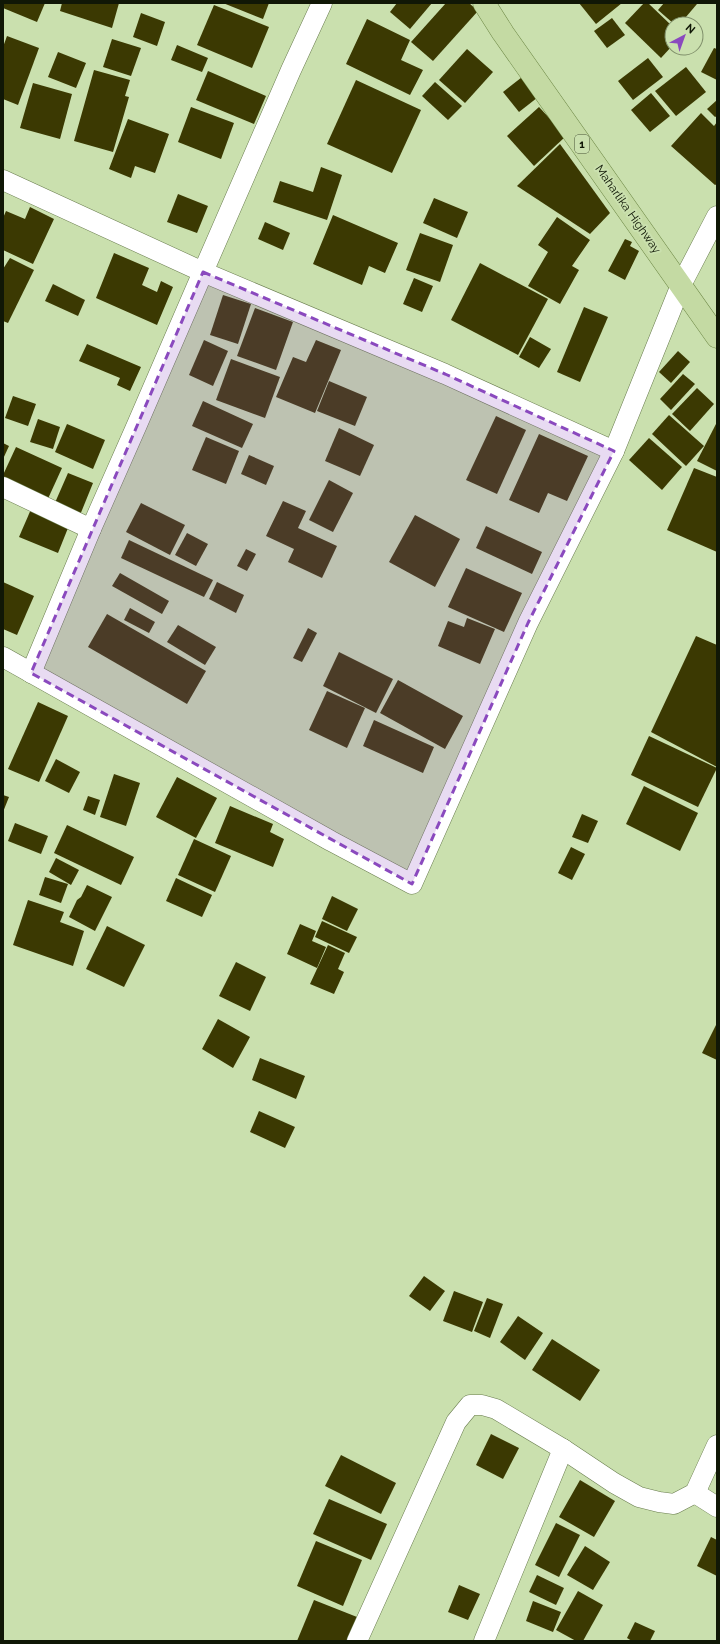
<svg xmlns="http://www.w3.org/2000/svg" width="720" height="1644" viewBox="0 0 720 1644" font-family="Raleway,sans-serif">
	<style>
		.building { fill: #3b3902 }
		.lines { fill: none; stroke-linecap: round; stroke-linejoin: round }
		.minor-casing { stroke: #6a7d4f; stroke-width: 21 }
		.primary-casing { stroke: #6c8644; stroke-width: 23 }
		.minor { stroke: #fff; stroke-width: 20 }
		.primary { stroke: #c4daa3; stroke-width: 22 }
		.marked { fill: #8a49be; fill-opacity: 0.2; stroke: #8a49be; stroke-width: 3; stroke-dasharray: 8 5; stroke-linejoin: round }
		.labels { text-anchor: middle; stroke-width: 4; stroke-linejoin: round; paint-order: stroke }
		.shield { fill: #cae0ae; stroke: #485338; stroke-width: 1 }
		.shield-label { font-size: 11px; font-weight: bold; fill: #101706 }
		.street-label { font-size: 12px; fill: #101706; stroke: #cae0ae }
	</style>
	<rect width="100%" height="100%" fill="#cae0ae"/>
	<g class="building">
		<path d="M4 3H45L37 22 3 8Z"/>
		<path d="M62 3H119L112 28 60 11Z"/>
		<path d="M223 3H269L263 19Z"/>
		<path d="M397 3H432L410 29 390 12Z"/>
		<path d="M446 3H469L478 11 433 61 411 42Z"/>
		<path d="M579 3H622L596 24Z"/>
		<path d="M644 3H648L672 26V46L661 58 625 23Z"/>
		<path d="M664 3H695L697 4 680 24H674L658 10Z"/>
		<path d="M214 5 269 27 252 68 197 45Z"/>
		<path d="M141 13 165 22 157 46 133 37Z"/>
		<path d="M612 18 625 35 607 48 594 31Z"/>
		<path d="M367 19 410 40 401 60 423 70 410 95 346 64Z"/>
		<path d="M7 36 39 48 18 105 3 99V47Z"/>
		<path d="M112 39 141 48 131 76 103 67Z"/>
		<path d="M177 45 208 58 202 72 171 60Z"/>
		<path d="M714 48 717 49V80L701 72Z"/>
		<path d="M467 49 493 72 465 103 439 80Z"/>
		<path d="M58 52 86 63 76 88 48 77Z"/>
		<path d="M648 58 663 77 633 100 618 81Z"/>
		<path d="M686 67 706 92 676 116 655 91Z"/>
		<path d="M94 70 130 80 125 96 129 97 113 152 74 141Z"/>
		<path d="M208 71 266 96 254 124 196 100Z"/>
		<path d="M526 74 542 94 519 112 503 92Z"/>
		<path d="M356 80 421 110 392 173 327 144Z"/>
		<path d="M435 82 462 106 448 120 422 96Z"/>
		<path d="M33 83 72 94 60 139 20 128Z"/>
		<path d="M651 93 670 116 650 132 631 110Z"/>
		<path d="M717 100V116L715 117 707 109Z"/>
		<path d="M191 107 234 123 221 159 178 142Z"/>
		<path d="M539 107 566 136 534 166 507 136Z"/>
		<path d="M701 113 714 126 717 122V184L715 185 671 146Z"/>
		<path d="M128 119 169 134 155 173 135 166 131 178 109 169Z"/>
		<path d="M560 144 610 213 590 234 517 186Z"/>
		<path d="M321 167 342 175 327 220 273 202 280 181 313 192Z"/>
		<path d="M178 194 208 206 197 233 167 222Z"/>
		<path d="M434 198 468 212 457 238 423 223Z"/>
		<path d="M30 207 54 219 33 264 3 250V218L6 211 25 219Z"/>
		<path d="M333 215 398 243 385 273 369 266 362 285 313 264Z"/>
		<path d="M557 217 590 240 572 266 579 270 560 304 528 286 548 252 538 245Z"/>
		<path d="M265 222 290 233 283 250 258 239Z"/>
		<path d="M420 233 453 245 440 282 406 270Z"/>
		<path d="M625 239 632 242 630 246 639 251 625 280 608 271Z"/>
		<path d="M114 253 149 268 142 285 157 292 161 281 173 287 157 325 96 298Z"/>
		<path d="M10 258 34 270 8 323 3 321V269Z"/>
		<path d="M480 263 548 299 518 355 451 320Z"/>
		<path d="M414 278 433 286 422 312 403 304Z"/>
		<path d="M53 284 85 300 78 316 45 301Z"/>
		<path d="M223 295 251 304 238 344 210 335Z"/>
		<path d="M584 307 608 317 580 382 557 372Z"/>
		<path d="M255 308 293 322 276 370 237 356Z"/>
		<path d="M530 337 551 349 539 368 519 357Z"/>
		<path d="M204 340 228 351 213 386 189 375Z"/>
		<path d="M316 340 341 350 315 413 276 397 293 357 306 362Z"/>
		<path d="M87 344 141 367 130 391 117 385 120 378 79 361Z"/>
		<path d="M678 351 690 362 671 383 659 372Z"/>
		<path d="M231 359 280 377 265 418 216 400Z"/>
		<path d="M683 374 695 384 671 410 660 399Z"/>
		<path d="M329 381 367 397 355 426 317 411Z"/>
		<path d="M697 388 714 404 690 431 672 414Z"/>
		<path d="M13 396 36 404 28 426 5 418Z"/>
		<path d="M203 401 253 424 242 448 192 426Z"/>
		<path d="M669 415 704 446 686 466 652 434Z"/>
		<path d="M496 416 526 430 497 494 466 480Z"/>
		<path d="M38 419 60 427 53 449 30 442Z"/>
		<path d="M717 422V471L697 461Z"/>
		<path d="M67 424 105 440 93 469 55 452Z"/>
		<path d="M339 428 374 445 360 476 325 461Z"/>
		<path d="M539 434 588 456 567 501 548 493 539 513 509 500Z"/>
		<path d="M206 437 239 451 226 484 192 470Z"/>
		<path d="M649 438 682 467 662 490 629 460Z"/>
		<path d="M3 443 9 446 3 459Z"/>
		<path d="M16 447 62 468 46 503 3 484V475Z"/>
		<path d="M249 455 274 466 266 485 241 474Z"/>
		<path d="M694 468 717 477V552L667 530Z"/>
		<path d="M68 473 93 483 80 515 54 505Z"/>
		<path d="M329 480 353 493 333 532 309 520Z"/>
		<path d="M283 501 306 511 298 528 337 546 322 578 288 562 294 549 266 536Z"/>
		<path d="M141 503 185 525 170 555 126 532Z"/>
		<path d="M32 507 70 523 58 553 19 537Z"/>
		<path d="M415 515 460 539 435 587 389 562Z"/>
		<path d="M486 526 542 552 532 574 476 548Z"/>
		<path d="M187 533 208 544 196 566 175 555Z"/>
		<path d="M129 540 213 580 204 597 121 558Z"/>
		<path d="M246 549 256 554 247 571 237 566Z"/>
		<path d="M466 568 522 593 504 632 448 607Z"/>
		<path d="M120 573 169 601 162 614 112 586Z"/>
		<path d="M3 582 34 596 17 635 3 629Z"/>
		<path d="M217 582 244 595 236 613 209 599Z"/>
		<path d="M130 608 155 622 149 633 124 620Z"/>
		<path d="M107 614 206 671 187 704 88 647Z"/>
		<path d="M467 618 495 629 480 664 438 646 448 621 464 627Z"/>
		<path d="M178 625 216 647 205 665 167 642Z"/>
		<path d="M308 628 317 633 302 662 293 658Z"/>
		<path d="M696 636 717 645V767L651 732Z"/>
		<path d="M339 652 393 679 376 713 323 686Z"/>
		<path d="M398 680 463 716 445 749 380 713Z"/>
		<path d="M327 691 365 708 347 748 309 730Z"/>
		<path d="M38 702 68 716 39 782 8 769Z"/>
		<path d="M374 720 434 747 423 773 363 746Z"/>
		<path d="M649 736 717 768 698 807 631 775Z"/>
		<path d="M56 759 80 772 69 793 45 781Z"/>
		<path d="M114 774 140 783 126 826 100 817Z"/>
		<path d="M177 777 217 798 196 838 156 817Z"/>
		<path d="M644 786 698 813 680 851 626 824Z"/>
		<path d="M3 795 9 797 3 812Z"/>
		<path d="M88 796 100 800 95 815 83 810Z"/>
		<path d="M230 806 273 824 270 832 284 839 273 867 215 843Z"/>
		<path d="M582 814 598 821 588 843 572 837Z"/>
		<path d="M15 823 48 836 41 854 8 841Z"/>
		<path d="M67 825 134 857 121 885 54 853Z"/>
		<path d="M194 839 231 856 215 892 178 875Z"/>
		<path d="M571 847 585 854 572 880 558 873Z"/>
		<path d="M56 858 79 870 71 885 49 872Z"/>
		<path d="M45 877 68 884 61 903 39 895Z"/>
		<path d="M176 878 212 895 202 917 166 901Z"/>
		<path d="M87 885 112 897 95 931 69 917 77 900 81 897Z"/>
		<path d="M332 896 358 909 347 931 322 919Z"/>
		<path d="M28 900 64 912 60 922 84 931 73 966 13 945Z"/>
		<path d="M322 921 357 937 349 953 315 937Z"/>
		<path d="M300 924 316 931 312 941 326 947 317 968 287 954Z"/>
		<path d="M107 926 145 945 124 987 86 969Z"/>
		<path d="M328 945 345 953 338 969 344 972 334 994 310 984Z"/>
		<path d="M236 962 266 977 250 1011 219 996Z"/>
		<path d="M218 1019 250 1037 233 1068 202 1049Z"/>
		<path d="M717 1023V1060L702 1053Z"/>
		<path d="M260 1058 305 1076 296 1099 252 1080Z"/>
		<path d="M259 1111 295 1127 285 1148 250 1132Z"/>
		<path d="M424 1276 445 1291 430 1311 409 1296Z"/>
		<path d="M454 1291 483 1302 472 1332 443 1321Z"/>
		<path d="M487 1298 503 1304 490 1338 474 1331Z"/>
		<path d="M518 1316 543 1333 525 1360 500 1342Z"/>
		<path d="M552 1339 600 1370 580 1401 532 1370Z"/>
		<path d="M491 1434 519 1448 503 1479 476 1465Z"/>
		<path d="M341 1455 396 1483 381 1514 325 1486Z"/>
		<path d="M580 1480 615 1501 594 1537 559 1517Z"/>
		<path d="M329 1499 387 1524 371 1560 313 1534Z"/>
		<path d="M556 1523 580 1535 559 1577 535 1565Z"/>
		<path d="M711 1537 717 1540V1576L697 1566Z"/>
		<path d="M316 1541 362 1560 343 1606 297 1586Z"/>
		<path d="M585 1546 610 1562 593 1590 567 1575Z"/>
		<path d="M537 1575 564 1588 556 1605 529 1592Z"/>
		<path d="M459 1585 480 1594 468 1620 448 1612Z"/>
		<path d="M578 1591 603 1605 583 1641H576L556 1630Z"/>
		<path d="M314 1600 357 1617 347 1641H297Z"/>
		<path d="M533 1601 561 1612 553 1632 526 1621Z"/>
		<path d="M635 1622 655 1631 650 1641H632L627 1638Z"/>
	</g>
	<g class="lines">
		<defs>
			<g id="minor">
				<path d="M3 180 203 272 445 374 614 451"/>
				<path d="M3 487 91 529"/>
				<path d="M3 657 331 841 412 884 528 623 614 451 681 285 717 216"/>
				<path d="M31 673 91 529 136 427 203 272 291 70 322 3"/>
				<path d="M695 1493 717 1507"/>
				<path d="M357 1641 456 1422 470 1405H482L496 1409 563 1449 614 1483 639 1497 659 1502 674 1504 695 1493 717 1445"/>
				<path d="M484 1641 563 1449"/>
			</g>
			<path id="primary" d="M484 3 503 33 717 337"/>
		</defs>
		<use href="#minor" class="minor-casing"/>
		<use href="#primary" class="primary-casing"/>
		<use href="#minor" class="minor"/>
		<use href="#primary" class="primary"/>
	</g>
	<path class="marked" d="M203 272 445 374 614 451 528 623 412 884 31 673Z"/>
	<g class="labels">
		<rect class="shield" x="575" y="135" width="14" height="18" rx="3"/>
		<g class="shield-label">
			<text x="582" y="148">1</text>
		</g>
		<g class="street-label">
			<text transform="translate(628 209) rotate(55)" y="4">Maharlika Highway</text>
		</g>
	</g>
	<rect width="720" height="1644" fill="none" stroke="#101706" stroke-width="8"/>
	<g transform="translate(684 36) rotate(41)"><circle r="19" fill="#cae0ae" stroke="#80906b"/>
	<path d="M0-3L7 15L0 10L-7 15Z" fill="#8a49be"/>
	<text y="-6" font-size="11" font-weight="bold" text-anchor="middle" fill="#101706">N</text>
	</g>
</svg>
